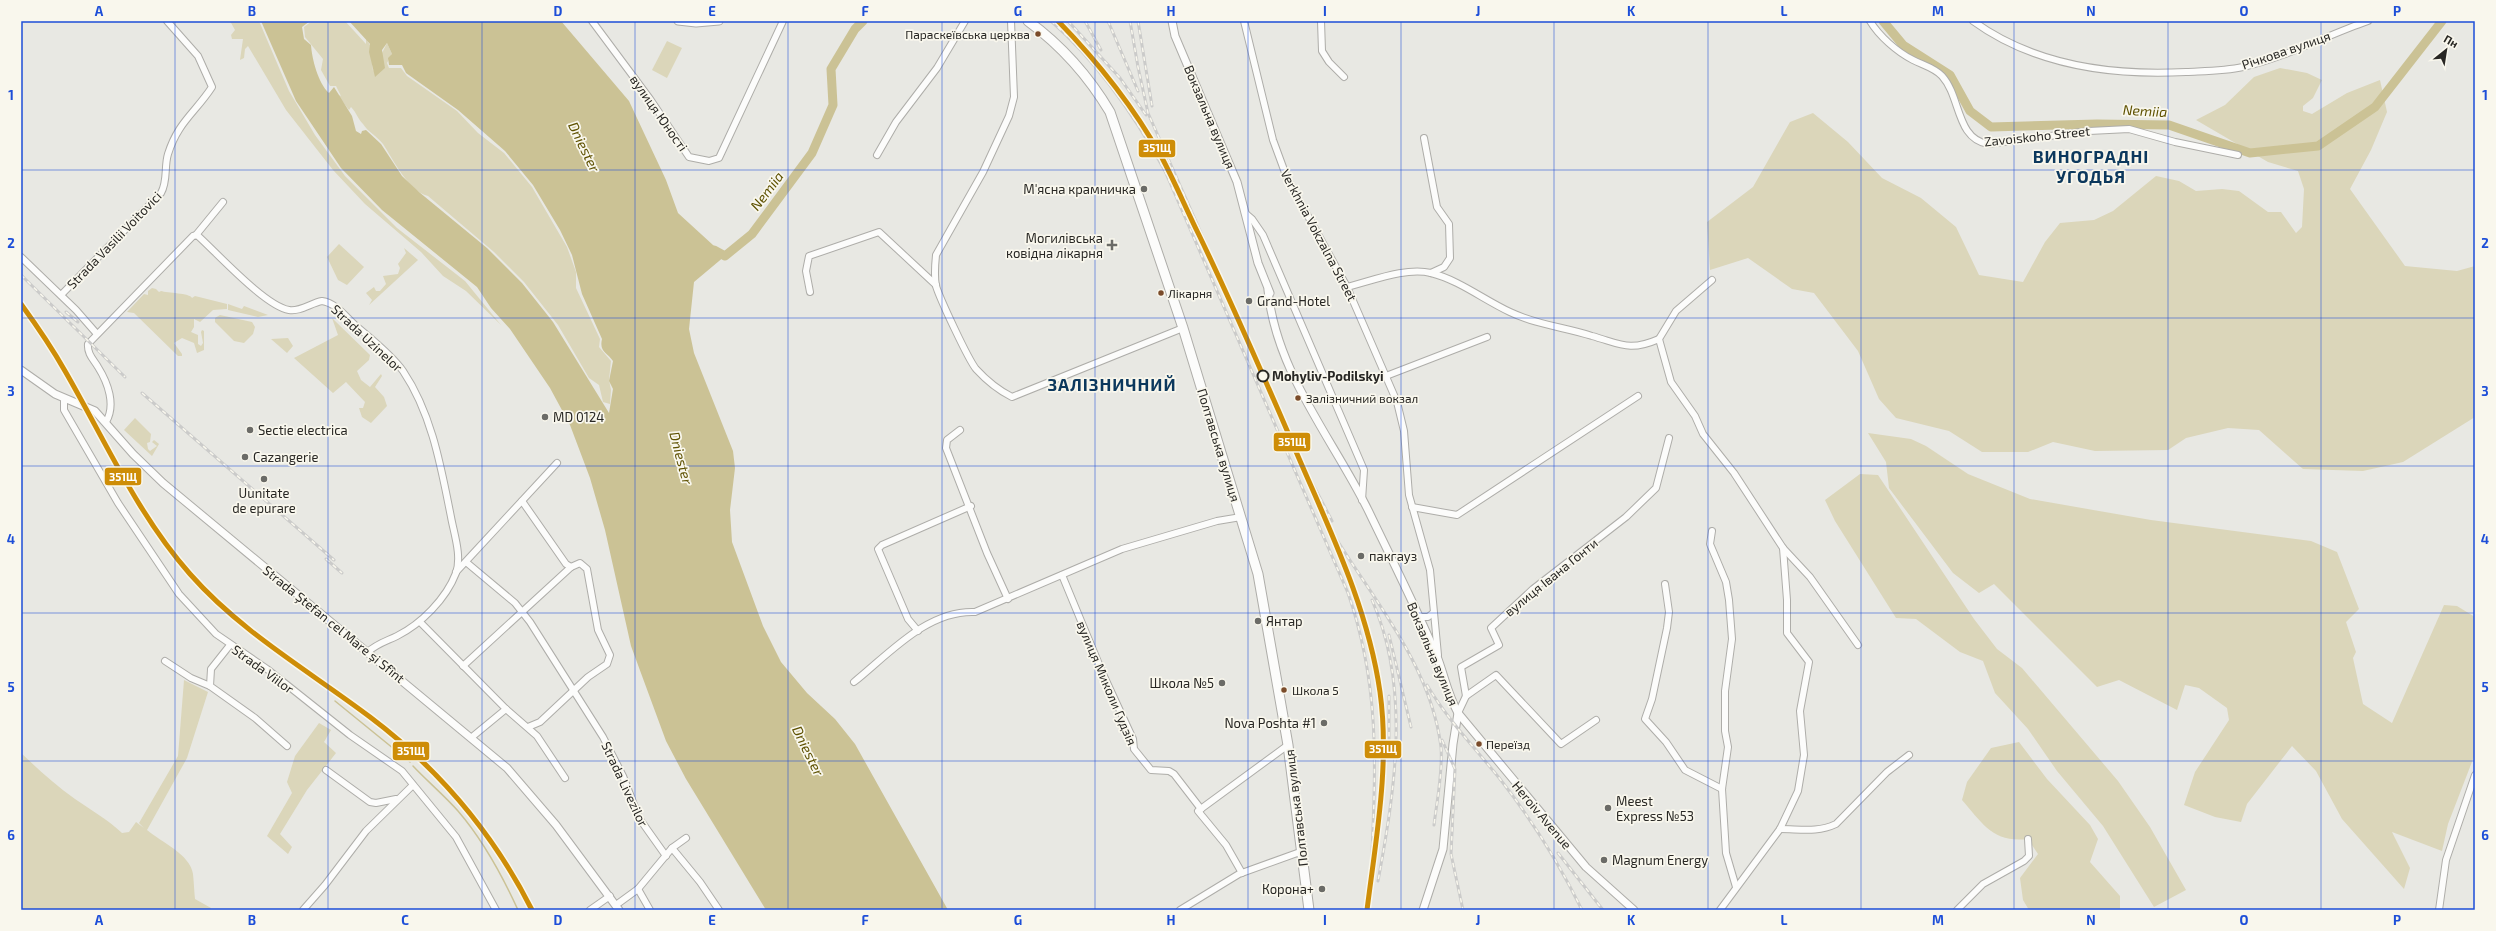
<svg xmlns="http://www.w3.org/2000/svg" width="2496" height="931" viewBox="0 0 2496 931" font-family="'Exo 2',sans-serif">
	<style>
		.green { fill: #dbd6ba }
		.water { fill: #cbc295 }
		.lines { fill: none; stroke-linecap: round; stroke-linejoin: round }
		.stream { stroke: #cbc295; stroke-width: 1.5 }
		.river { stroke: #cbc295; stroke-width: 9 }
		.minor-casing { stroke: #aeada9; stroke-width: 8 }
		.major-casing { stroke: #aeada9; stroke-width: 9 }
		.highway-casing { stroke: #aeada9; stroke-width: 11 }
		.minor { stroke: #fcfcfb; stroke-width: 6 }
		.major { stroke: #fcfcfb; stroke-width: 7 }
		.highway { stroke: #fcfcfb; stroke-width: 9 }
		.rail-casing { stroke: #cbcbca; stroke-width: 3 }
		.rail { stroke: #f9f7ed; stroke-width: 1.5; stroke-dasharray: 4.5; stroke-linecap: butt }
		.rail-1-casing { stroke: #f9f7ed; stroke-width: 8 }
		.rail-1 { stroke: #ce8d07; stroke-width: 5 }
		.grid { fill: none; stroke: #1d4ed8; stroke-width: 1; stroke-opacity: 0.55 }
		.bus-dot { fill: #7a4b2a; stroke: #f9f7ed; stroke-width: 1.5 }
		.poi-dot { fill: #6b6b67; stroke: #f9f7ed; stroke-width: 1.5 }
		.stop-dot { fill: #f9f7ed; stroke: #282724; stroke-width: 2 }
		.labels { text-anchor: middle; stroke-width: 3.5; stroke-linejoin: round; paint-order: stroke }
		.bus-label { font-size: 12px; fill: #282724; stroke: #f9f7ed; text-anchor: start }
		.street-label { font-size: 13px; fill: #282724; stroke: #f9f7ed }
		.poi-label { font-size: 13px; fill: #282724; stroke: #f9f7ed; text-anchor: start }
		.stop-label { font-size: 13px; font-weight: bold; fill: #282724; stroke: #f9f7ed; text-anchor: start }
		.water-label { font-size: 14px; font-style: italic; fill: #5e5100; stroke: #f9f7ed }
		.district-label { font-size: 17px; font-weight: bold; letter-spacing: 1px; fill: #0c385d; stroke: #f9f7ed }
		.line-badge { stroke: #f9f7ed; stroke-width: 1.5 }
		.badge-label { font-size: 11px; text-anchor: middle; font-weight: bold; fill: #fff }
		.neatline { fill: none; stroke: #1d4ed8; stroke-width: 1.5 }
		.grid-label { font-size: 13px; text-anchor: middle; font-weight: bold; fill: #1d4ed8 }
	</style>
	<rect width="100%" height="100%" fill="#e8e8e3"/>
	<g class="green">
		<path d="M259 21 289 91 315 135 345 176 397 228 465 281 501 325 466 291 443 276 421 252 365 204 333 170 286 110 248 46 245 49 244 58 240 60 243 39H232L231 35 235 30 230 21Z"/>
		<path d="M312 21H345L366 44V39L370 45 373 71 387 43 392 54 387 63 389 68H401L407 76 457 111 478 133 504 153 532 187 567 247 576 272V288L600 339 599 347 611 361 609 380 611 390 610 404 603 402 599 385 589 378 558 325 524 282 494 252 428 196C408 191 393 159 383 144 377 136 368 132 363 124 358 119 356 112 351 107L349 110 337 94 341 96 336 86H330L321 70 323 59 305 37 304 27Z"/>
		<path d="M667 41 682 48 667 78 652 70Z"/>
		<path d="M2280 68 2307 73 2322 80 2313 98 2303 106V111L2312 114 2347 93 2380 80 2387 112 2371 150 2350 189 2405 266 2457 271 2475 266V417L2403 462 2363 471 2303 469 2259 430 2228 428 2186 438 2168 450 2095 451 2053 442 2028 452H1982L1949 431 1896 418 1879 399 1858 351 1814 293 1792 289 1748 258 1710 270 1707 222 1753 187 1790 122 1813 113 1848 142 1882 178 1921 198 1956 227 1979 275 2023 282 2045 242 2060 223 2094 220 2113 211 2156 176 2179 181 2196 191 2222 189 2239 191 2268 212H2281L2296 233 2302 227 2304 189 2298 171 2268 162 2196 120 2225 105 2254 77Z"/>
		<path d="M339 244 364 267 347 285 338 280 327 257Z"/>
		<path d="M404 248 418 260 369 305 372 300 366 293 374 287 376 291H380L386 284 383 276 398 274 400 268 398 264 406 253Z"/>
		<path d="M152 288 156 289 159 292 161 291C167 293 190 293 192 298L195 296 227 304V309L213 310 200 322 194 319V327L191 332 198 335V344L201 346 203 343 201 332 202 330 204 331V350L197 353 194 343 182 338 174 343 182 354V356H178L134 313 127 312 144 294 148 295V291Z"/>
		<path d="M228 304 242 309 244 306 268 315 258 317 228 310Z"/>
		<path d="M220 315 252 322 255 327 253 334 244 343 234 341 215 322V318Z"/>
		<path d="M332 318 370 355 369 360 357 371 361 380 370 387 381 374 382 376 375 387 384 397 387 406 371 423 362 417 359 408H363L365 402 346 382 333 393 294 358 338 335Z"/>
		<path d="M288 338 293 346 287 353 271 339Z"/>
		<path d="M135 418 151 434 150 442 147 443 148 449 150 451 157 446 152 442 154 440 159 444 152 456 124 430Z"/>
		<path d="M1868 433 1911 439 1926 446 1968 474 2030 499 2151 520 2311 541 2337 552 2359 609 2346 622 2356 652 2353 658 2363 704 2392 723 2444 605 2457 606 2475 617V754L2448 824 2442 851 2392 832 2410 868 2404 889 2342 819 2316 771 2292 746 2247 804 2241 822 2215 817 2184 805 2195 772 2229 720 2227 708 2199 688 2185 685 2177 710 2119 680 2097 687 1994 584 1979 593 1953 573 1889 488 1886 462Z"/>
		<path d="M1860 474 1878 475 1974 619 1997 649 2022 668 2118 781 2150 827 2186 890 2154 907 2103 826 2057 771 2028 729 1995 693 1983 661 1960 652 1916 619 1896 618 1835 521 1825 500Z"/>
		<path d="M184 680 208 692 187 758 147 830C161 842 190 854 193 874 194 883 194 890 195 899L211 908 210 910H21V753C38 769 55 785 75 799 91 810 107 819 122 833L129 832 136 822 144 828 139 823 178 756Z"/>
		<path d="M319 723 331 730 324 742 336 753 307 790 280 834 292 847 288 854 267 836 292 793 287 782 295 756Z"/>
		<path d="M2019 742 2047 779 2090 825 2098 839 2090 862 2120 896V910H2029L2023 900 2020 878 2038 854 2028 839C1993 843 1983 824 1962 800L1967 782 1991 748Z"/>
	</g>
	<path class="water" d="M261 21H310L302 27 304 39 311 45C312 59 318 83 329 93L334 87 352 116 356 131 361 134 362 131 366 130 381 144 402 176 419 192 487 248 522 283 553 322 609 413 613 389 609 381 613 361C607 352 599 352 602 339L582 294 572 255 560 230 533 185 505 151 458 110 406 73 402 65H389L388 58 392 54 387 43 382 50 385 68 375 77 369 52 370 44 349 21H561L629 101 666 180 678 213 725 256 694 282 689 329 694 353 733 451 735 468 730 510 732 542 763 626 781 662 807 693 835 719 855 744 948 910H766L686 779 666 741 631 646 605 530 590 478 570 425 550 388 510 329 491 308 477 287 382 210 341 168 296 101Z"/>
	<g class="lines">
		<g class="stream">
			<path d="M335 701 410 762"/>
			<path d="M413 766C427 781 444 795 458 811 483 840 502 875 518 910"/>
		</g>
		<g class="river">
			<path d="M1883 21 1903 45 1950 75 1970 111 1991 127 2097 124 2169 125 2250 153 2318 146 2375 107 2442 21"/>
			<path d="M714 250 725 256 752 234 812 153 833 105 831 69 855 29 863 21"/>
		</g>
		<defs>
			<g id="minor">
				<path d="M592 21 650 99 689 157 709 161 719 158 783 21"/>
				<path d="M1011 21 1014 97 1009 116 983 172 936 255C935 265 934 276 936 286 940 299 968 359 976 369 987 381 998 390 1012 397L1183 328"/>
				<path d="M1244 21 1273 140 1287 178 1347 287 1397 402 1404 431 1409 495 1430 570 1438 655"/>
				<path d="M1321 21 1322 51 1329 62 1344 77"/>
				<path d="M1870 21C1879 36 1897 52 1913 60 1923 65 1935 68 1942 76 1961 97 1956 139 1988 144L2089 131 2129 129 2175 142 2238 155"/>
				<path d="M1973 21C2035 66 2111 76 2186 72 2205 71 2225 71 2243 67 2287 57 2327 35 2368 21"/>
				<path d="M1424 138 1437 207 1449 224 1450 258 1444 267 1431 273"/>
				<path d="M877 155 896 122 937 68 965 21"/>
				<path d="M1245 213 1252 219 1263 235 1364 470 1362 500"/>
				<path d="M196 235 223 202"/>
				<path d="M21 257 76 310 97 334"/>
				<path d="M1712 280 1676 311 1659 339 1671 382 1695 416 1703 434 1734 473 1783 548 1810 577 1858 645"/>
				<path d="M1347 287C1372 281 1405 267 1431 273 1459 280 1484 300 1510 312 1537 325 1564 327 1592 336 1621 344 1629 352 1659 339"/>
				<path d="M810 292 806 271 809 256 879 232 936 285"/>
				<path d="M61 295 161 193C168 181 164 167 168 154 178 122 195 113 212 87L198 56 167 21"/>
				<path d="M1386 376 1487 337"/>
				<path d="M64 399V410L118 503 179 594 216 634 267 669 350 735 402 771 456 837 496 910"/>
				<path d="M106 422C116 405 108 383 98 367 94 360 87 354 88 344L193 236 197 235C217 253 265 306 289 310 300 312 311 303 322 301 336 303 345 316 355 325 371 339 391 354 403 371 432 414 441 467 451 517 454 534 462 556 456 573 446 599 421 624 397 636 387 641 376 644 368 652"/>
				<path d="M960 430 947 440 946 448 987 553 1008 599"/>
				<path d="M522 501 566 564 571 567 580 563 587 569 598 630 610 655 607 664 588 677 540 722 528 727"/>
				<path d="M1412 507 1457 515 1638 396"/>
				<path d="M1712 531 1710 544 1726 582 1729 600 1732 639 1725 691V731L1728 747 1722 789 1726 853 1736 887"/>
				<path d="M466 562 515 603 530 622 603 737 623 776 639 818 666 856"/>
				<path d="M456 572 557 463"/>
				<path d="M1062 575 1103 674 1133 739 1134 749 1151 770 1169 771 1174 774 1201 809"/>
				<path d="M1665 584 1669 612 1667 628 1652 699 1645 719 1666 742 1685 770 1722 789"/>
				<path d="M1418 617H1428L1433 613"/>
				<path d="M420 622 506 709 537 736 565 778"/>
				<path d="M918 631 908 619 878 549 882 545 971 506"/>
				<path d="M230 645 211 669 210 686 255 718 287 746"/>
				<path d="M165 661 191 678 210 686"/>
				<path d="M463 666 571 567"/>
				<path d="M854 682C889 654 927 610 975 612L1122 549 1217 521 1241 517"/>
				<path d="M1466 696 1496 675 1561 744 1596 720"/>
				<path d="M1458 713 1466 696 1461 667 1499 645 1491 628 1533 589 1626 517 1656 488 1669 438"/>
				<path d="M472 737 506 709"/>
				<path d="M326 770 370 802 376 803 396 799"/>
				<path d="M1780 829C1800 829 1817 833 1836 824L1887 772 1909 755"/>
				<path d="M672 848 700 882 719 910"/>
				<path d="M1242 873 1226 845 1198 811 1288 745"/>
				<path d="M638 889 650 910"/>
				<path d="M616 905 638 889 672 848 686 838"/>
				<path d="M303 910 325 885 366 831 413 785"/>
				<path d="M590 910 610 896"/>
				<path d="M1180 910 1239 874 1300 852"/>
				<path d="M1720 910 1780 829 1798 791 1804 755 1800 711 1809 662 1787 633V600L1783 548"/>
				<path d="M1957 910 1983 884 2024 861 2029 856 2028 839"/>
				<path d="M2439 910 2446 860 2475 775"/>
			</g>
			<g id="major">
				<path d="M678 21 696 23 719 21"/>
				<path d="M1172 21 1175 36 1237 182 1258 263 1270 293"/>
				<path d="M1268 290C1276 373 1334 440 1369 512 1392 560 1417 609 1438 659 1445 678 1448 695 1458 713L1586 867 1634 910"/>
				<path d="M21 370 55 394 95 411 133 454 163 483 507 768 556 825 619 910"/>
				<path d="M1423 910 1443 849 1453 744 1458 713"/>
			</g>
			<path id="highway" d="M1028 21C1062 46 1088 75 1110 112L1183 328 1258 574 1288 745 1309 910"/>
		</defs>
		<use href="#minor" class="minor-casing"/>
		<use href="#major" class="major-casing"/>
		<use href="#highway" class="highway-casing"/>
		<use href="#minor" class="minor"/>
		<use href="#major" class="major"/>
		<use href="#highway" class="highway"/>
		<defs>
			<g id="rail">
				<path d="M1051 21C1099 63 1135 116 1165 171L1348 593C1382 691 1375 775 1371 877"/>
				<path d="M1068 21 1120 78 1146 115"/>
				<path d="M1085 21 1101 50"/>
				<path d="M1108 21 1138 91"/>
				<path d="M1130 21 1138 67 1148 113 1216 267"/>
				<path d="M1138 21 1152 106"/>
				<path d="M21 275 125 377"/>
				<path d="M66 312 78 322"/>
				<path d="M142 393 334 560"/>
				<path d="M1295 450 1332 521"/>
				<path d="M1323 517C1365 591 1430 659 1441 747 1443 772 1437 800 1434 825"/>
				<path d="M326 559 342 573"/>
				<path d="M1372 600C1411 688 1395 790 1378 881"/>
				<path d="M1389 635 1411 727"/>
				<path d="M1427 685C1447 719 1475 748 1500 779 1532 820 1559 863 1582 910"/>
				<path d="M1389 696V756"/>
				<path d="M1442 740 1455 769 1451 854 1463 910"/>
				<path d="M1558 853 1603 910"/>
			</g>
		</defs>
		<use href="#rail" class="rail-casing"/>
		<use href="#rail" class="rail"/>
		<defs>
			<g id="rail-1">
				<path d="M1058 21C1098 62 1133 106 1161 156 1175 182 1186 209 1199 235 1231 301 1260 368 1289 435 1324 519 1367 601 1380 692 1390 764 1376 838 1367 910"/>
				<path d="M21 304C37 326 52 348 65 371 105 440 137 514 190 574 241 632 309 671 370 717 439 769 493 833 532 910"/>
			</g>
		</defs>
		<use href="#rail-1" class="rail-1-casing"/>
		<use href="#rail-1" class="rail-1"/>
	</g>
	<path class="grid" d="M175 21V910M328 21V910M482 21V910M635 21V910M788 21V910M942 21V910M1095 21V910M1248 21V910M1401 21V910M1554 21V910M1708 21V910M1861 21V910M2014 21V910M2168 21V910M2321 21V910M21 170H2475M21 318H2475M21 466H2475M21 613H2475M21 761H2475"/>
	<g class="bus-dot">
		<circle cx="1038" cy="34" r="3.5"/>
		<circle cx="1161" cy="293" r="3.5"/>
		<circle cx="1298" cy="398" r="3.5"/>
		<circle cx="1284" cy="690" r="3.5"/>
		<circle cx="1479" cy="744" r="3.5"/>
	</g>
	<g class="poi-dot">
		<circle cx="1144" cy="189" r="4"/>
		<path d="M1110 239h4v4h4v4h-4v4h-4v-4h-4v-4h4z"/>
		<circle cx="1249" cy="301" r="4"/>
		<circle cx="545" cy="417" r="4"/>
		<circle cx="250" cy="430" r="4"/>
		<circle cx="245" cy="457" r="4"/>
		<circle cx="264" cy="479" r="4"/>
		<circle cx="1361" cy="556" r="4"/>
		<circle cx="1258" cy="621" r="4"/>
		<circle cx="1222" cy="683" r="4"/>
		<circle cx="1324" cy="723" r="4"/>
		<circle cx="1608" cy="808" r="4"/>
		<circle cx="1604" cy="860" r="4"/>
		<circle cx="1322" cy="889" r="4"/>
	</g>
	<circle class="stop-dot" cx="1263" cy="376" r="5.5"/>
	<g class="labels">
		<g class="bus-label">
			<text x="1030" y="39" text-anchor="end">Параскеївська церква</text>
			<text x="1168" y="298">Лікарня</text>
			<text x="1306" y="403">Залізничний вокзал</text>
			<text x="1292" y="695">Школа 5</text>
			<text x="1486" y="749">Переїзд</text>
		</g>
		<g class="street-label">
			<text transform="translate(2286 50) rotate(-19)" y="5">Річкова вулиця</text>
			<text transform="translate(659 113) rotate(55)" y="5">вулиця Юності</text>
			<text transform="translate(1210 117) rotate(67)" y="5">Вокзальна вулиця</text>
			<text transform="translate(2037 136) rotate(-6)" y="5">Zavoiskoho Street</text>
			<text transform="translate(1319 235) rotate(62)" y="5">Verkhnia Vokzalna Street</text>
			<text transform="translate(114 240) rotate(-46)" y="5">Strada Vasilii Voitovici</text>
			<text transform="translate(367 338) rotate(43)" y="5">Strada Uzinelor</text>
			<text transform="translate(1219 445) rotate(73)" y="5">Полтавська вулиця</text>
			<text transform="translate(1551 577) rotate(-39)" y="5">вулиця Івана Гонти</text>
			<text transform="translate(334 624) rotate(39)" y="5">Strada Ştefan cel Mare şi Sfînt</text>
			<text transform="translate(1433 654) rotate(67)" y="5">Вокзальна вулиця</text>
			<text transform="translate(263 669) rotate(36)" y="5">Strada Viilor</text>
			<text transform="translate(1107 683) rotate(67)" y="5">вулиця Миколи Гудзія</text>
			<text transform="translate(625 784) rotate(65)" y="5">Strada Livezilor</text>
			<text transform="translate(1296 808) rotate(-97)" y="5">Полтавська вулиця</text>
			<text transform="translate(1542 815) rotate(50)" y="5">Heroiv Avenue</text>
		</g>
		<g class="poi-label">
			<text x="1136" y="194" text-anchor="end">М'ясна крамничка</text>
			<text x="1103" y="243" text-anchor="end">Могилівська<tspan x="1103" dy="15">ковідна лікарня</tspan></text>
			<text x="1257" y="306">Grand-Hotel</text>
			<text x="553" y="422">MD 0124</text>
			<text x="258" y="435">Sectie electrica</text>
			<text x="253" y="462">Cazangerie</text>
			<text x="264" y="498" text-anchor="middle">Uunitate<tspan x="264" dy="15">de epurare</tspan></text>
			<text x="1369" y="561">пакгауз</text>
			<text x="1266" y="626">Янтар</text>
			<text x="1214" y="688" text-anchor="end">Школа №5</text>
			<text x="1316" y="728" text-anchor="end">Nova Poshta #1</text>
			<text x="1616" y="806">Meest<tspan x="1616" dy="15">Express №53</tspan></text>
			<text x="1612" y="865">Magnum Energy</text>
			<text x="1314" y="894" text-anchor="end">Корона+</text>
		</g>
		<g class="stop-label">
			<text x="1272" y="381">Mohyliv-Podilskyi</text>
		</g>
		<g class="water-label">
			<text transform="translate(2145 111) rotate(3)" y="5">Nemiia</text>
			<text transform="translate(584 147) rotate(64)" y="5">Dniester</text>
			<text transform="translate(767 191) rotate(-53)" y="5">Nemiia</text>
			<text transform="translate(681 458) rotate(75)" y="5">Dniester</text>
			<text transform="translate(808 751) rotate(64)" y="5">Dniester</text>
		</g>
		<g class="district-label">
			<text x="2091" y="163">ВИНОГРАДНІ<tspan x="2091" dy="20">УГОДЬЯ</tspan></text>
			<text x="1112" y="391">ЗАЛІЗНИЧНИЙ</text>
		</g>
	</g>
	<g class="line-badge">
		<rect x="1138" y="139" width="38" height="19" rx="4" fill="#ce8d07"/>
		<rect x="1273" y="432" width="38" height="20" rx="4" fill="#ce8d07"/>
		<rect x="104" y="467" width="38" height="19" rx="4" fill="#ce8d07"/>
		<rect x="1364" y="740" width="38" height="19" rx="4" fill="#ce8d07"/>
		<rect x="392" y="741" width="38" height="20" rx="4" fill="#ce8d07"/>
	</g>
	<g class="badge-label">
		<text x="1157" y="152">351Щ</text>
		<text x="1292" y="446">351Щ</text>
		<text x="123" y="481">351Щ</text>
		<text x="1383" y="753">351Щ</text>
		<text x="411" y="755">351Щ</text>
	</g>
	<rect width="2496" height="931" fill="none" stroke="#f9f7ed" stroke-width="44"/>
	<g transform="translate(2446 50) rotate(30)" stroke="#f9f7ed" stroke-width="3" paint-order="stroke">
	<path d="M0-3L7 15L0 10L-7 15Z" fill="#282724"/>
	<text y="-6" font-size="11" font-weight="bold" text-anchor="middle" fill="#282724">Пн</text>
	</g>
	<rect x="22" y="22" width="2452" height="887" class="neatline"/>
	<g class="grid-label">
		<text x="99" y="16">A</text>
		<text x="252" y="16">B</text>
		<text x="405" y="16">C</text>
		<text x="558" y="16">D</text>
		<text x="712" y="16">E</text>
		<text x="865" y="16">F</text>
		<text x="1018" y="16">G</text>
		<text x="1171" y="16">H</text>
		<text x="1325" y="16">I</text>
		<text x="1478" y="16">J</text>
		<text x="1631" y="16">K</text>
		<text x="1784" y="16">L</text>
		<text x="1938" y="16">M</text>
		<text x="2091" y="16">N</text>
		<text x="2244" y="16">O</text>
		<text x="2397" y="16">P</text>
		<text x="11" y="100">1</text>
		<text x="2485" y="100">1</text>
		<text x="11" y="248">2</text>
		<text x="2485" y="248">2</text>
		<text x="11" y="396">3</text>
		<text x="2485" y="396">3</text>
		<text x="11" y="544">4</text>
		<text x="2485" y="544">4</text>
		<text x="11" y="692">5</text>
		<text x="2485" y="692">5</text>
		<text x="11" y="840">6</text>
		<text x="2485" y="840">6</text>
		<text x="99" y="925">A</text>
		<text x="252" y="925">B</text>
		<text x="405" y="925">C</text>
		<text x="558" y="925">D</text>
		<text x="712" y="925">E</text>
		<text x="865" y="925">F</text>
		<text x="1018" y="925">G</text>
		<text x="1171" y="925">H</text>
		<text x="1325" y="925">I</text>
		<text x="1478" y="925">J</text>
		<text x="1631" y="925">K</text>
		<text x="1784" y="925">L</text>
		<text x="1938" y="925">M</text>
		<text x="2091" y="925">N</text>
		<text x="2244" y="925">O</text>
		<text x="2397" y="925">P</text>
	</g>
</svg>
